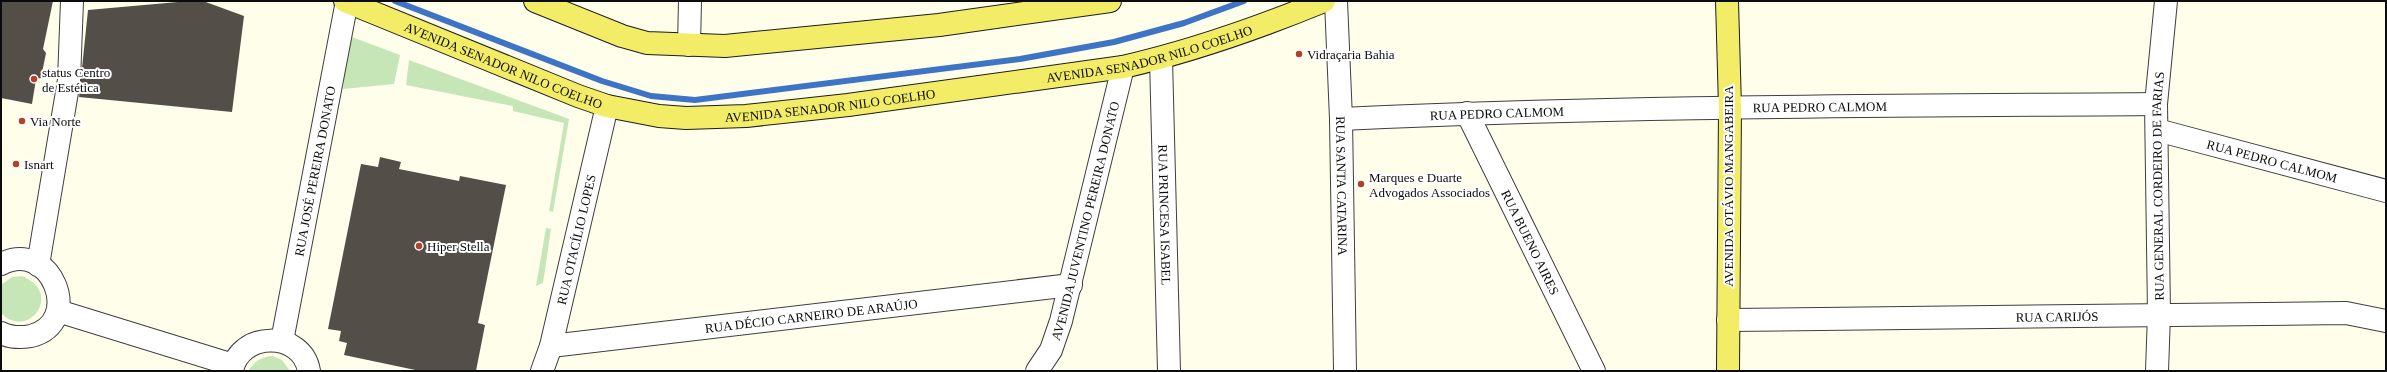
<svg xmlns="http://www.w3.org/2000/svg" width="2387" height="372" viewBox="0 0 2387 372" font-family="'Times New Roman',serif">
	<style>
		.green { fill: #c6e6b7 }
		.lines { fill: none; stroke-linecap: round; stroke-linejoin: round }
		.stream { stroke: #3d74c6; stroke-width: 6 }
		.building { fill: #534f48 }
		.minor-casing { stroke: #3e3e3e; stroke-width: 24 }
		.major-casing { stroke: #1c1c1c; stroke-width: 24 }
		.minor { stroke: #fff; stroke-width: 22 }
		.major { stroke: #f2ec67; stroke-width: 22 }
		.poi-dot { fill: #b4402b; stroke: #fff; stroke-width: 1.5 }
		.labels { text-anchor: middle; stroke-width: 4; stroke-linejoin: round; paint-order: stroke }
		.street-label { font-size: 13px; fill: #0b0b0b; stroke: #fff }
		.poi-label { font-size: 13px; fill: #0b0b0b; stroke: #fff; text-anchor: start }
	</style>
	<rect width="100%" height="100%" fill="#fefeeb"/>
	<g class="green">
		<path d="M352 37 400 55 394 84 343 89 347 50Z"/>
		<path d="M409 60 569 119 553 212 549 211 564 123 513 111V106L406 85Z"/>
		<path d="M546 228 551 229 543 283 536 286Z"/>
		<path d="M22 276C64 293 28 341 1 313V285L12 277Z"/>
		<path d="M273 356 282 360 290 371H248C255 361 261 357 273 356Z"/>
	</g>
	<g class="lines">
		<path class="stream" d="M395 1 602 81 651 96 695 100 1020 59 1114 42 1184 23 1244 1"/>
	</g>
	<g class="building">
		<path d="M1 1H53L43 49 46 53 41 78 36 79 32 104 1 98Z"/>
		<path d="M189 1H203L244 16 232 112 79 97 88 10Z"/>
		<path d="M380 157 401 162 399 169 459 181 460 176 506 185 478 323 485 325 476 371H420L344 355 347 343 339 341 341 331 328 329 361 164 378 167Z"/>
	</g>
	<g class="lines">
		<defs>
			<g id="minor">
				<path id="s1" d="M1336 1 1341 119 1345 371"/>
				<path d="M689 45 690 1"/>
				<path id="s2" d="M1161 59 1169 371"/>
				<path id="s3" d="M1467 113 1594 371"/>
				<path id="s4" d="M1341 119C1613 106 1884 106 2156 104"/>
				<path id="s5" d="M2157 130 2386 191"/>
				<path d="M1 264C51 238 85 322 31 336 20 338 11 338 1 333"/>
				<path d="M38 265 69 80 72 1"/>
				<path d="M58 311 233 365"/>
				<path id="s6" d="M1728 320 2346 313 2386 321"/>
				<path id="s7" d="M282 341 347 1"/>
				<path id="s8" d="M551 346 1071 285"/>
				<path d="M232 371C239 331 302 330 309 371"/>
				<path id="s9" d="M542 371 551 346 607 106"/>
				<path id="s10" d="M1037 371 1051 350 1061 321 1123 67"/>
				<path id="s11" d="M2157 371 2159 314 2156 104 2166 1"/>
			</g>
			<g id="major">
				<path id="s12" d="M345 1 578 96 607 106 659 116 686 118 746 116 848 105 1123 67C1193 51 1258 28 1324 1"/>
				<path d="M535 1 622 36 647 43 725 46 939 25 1110 1"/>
				<path d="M1727 1 1730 107 1728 371"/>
			</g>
		</defs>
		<use href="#minor" class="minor-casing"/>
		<use href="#major" class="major-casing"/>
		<use href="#minor" class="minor"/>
		<use href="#major" class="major"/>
	</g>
	<g class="poi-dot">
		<circle cx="1299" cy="54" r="4"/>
		<circle cx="34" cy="79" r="4"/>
		<circle cx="22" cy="121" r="4"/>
		<circle cx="16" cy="164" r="4"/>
		<circle cx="1361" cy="184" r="4"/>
		<circle cx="419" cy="246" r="4"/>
	</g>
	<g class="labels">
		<g class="street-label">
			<text dy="5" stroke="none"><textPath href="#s12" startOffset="831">AVENIDA SENADOR NILO COELHO</textPath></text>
			<text dy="5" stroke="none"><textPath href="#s12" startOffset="171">AVENIDA SENADOR NILO COELHO</textPath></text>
			<text dy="5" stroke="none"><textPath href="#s12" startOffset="507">AVENIDA SENADOR NILO COELHO</textPath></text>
			<text dy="5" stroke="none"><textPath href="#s4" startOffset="479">RUA PEDRO CALMOM</textPath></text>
			<text dy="5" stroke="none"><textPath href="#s4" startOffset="156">RUA PEDRO CALMOM</textPath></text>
			<text dy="5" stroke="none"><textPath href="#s5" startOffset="119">RUA PEDRO CALMOM</textPath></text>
			<text dy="5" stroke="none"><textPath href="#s7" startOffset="173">RUA JOSÉ PEREIRA DONATO</textPath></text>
			<text dy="5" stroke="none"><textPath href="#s1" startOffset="185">RUA SANTA CATARINA</textPath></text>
			<text transform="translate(1728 186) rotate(-90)" y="5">AVENIDA OTÁVIO MANGABEIRA</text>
			<text dy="5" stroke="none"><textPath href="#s11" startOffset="185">RUA GENERAL CORDEIRO DE FARIAS</textPath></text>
			<text dy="5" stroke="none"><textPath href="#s2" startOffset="156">RUA PRINCESA ISABEL</textPath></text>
			<text dy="5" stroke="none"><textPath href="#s10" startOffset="159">AVENIDA JUVENTINO PEREIRA DONATO</textPath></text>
			<text dy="5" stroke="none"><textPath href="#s9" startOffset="136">RUA OTACÍLIO LOPES</textPath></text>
			<text dy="5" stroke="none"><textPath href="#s3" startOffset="144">RUA BUENO AIRES</textPath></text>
			<text dy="5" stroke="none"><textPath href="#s8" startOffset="262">RUA DÉCIO CARNEIRO DE ARAÚJO</textPath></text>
			<text dy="5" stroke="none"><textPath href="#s6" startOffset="329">RUA CARIJÓS</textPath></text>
		</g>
		<g class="poi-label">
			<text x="1307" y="59">Vidraçaria Bahia</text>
			<text x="42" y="77">status Centro<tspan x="42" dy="15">de Estética</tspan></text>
			<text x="30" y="126">Via Norte</text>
			<text x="24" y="169">Isnart</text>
			<text x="1369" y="182">Marques e Duarte<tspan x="1369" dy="15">Advogados Associados</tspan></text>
			<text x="427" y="251">Hiper Stella</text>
		</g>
	</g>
	<rect width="2387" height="372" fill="none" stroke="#0b0b0b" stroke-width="4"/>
</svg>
